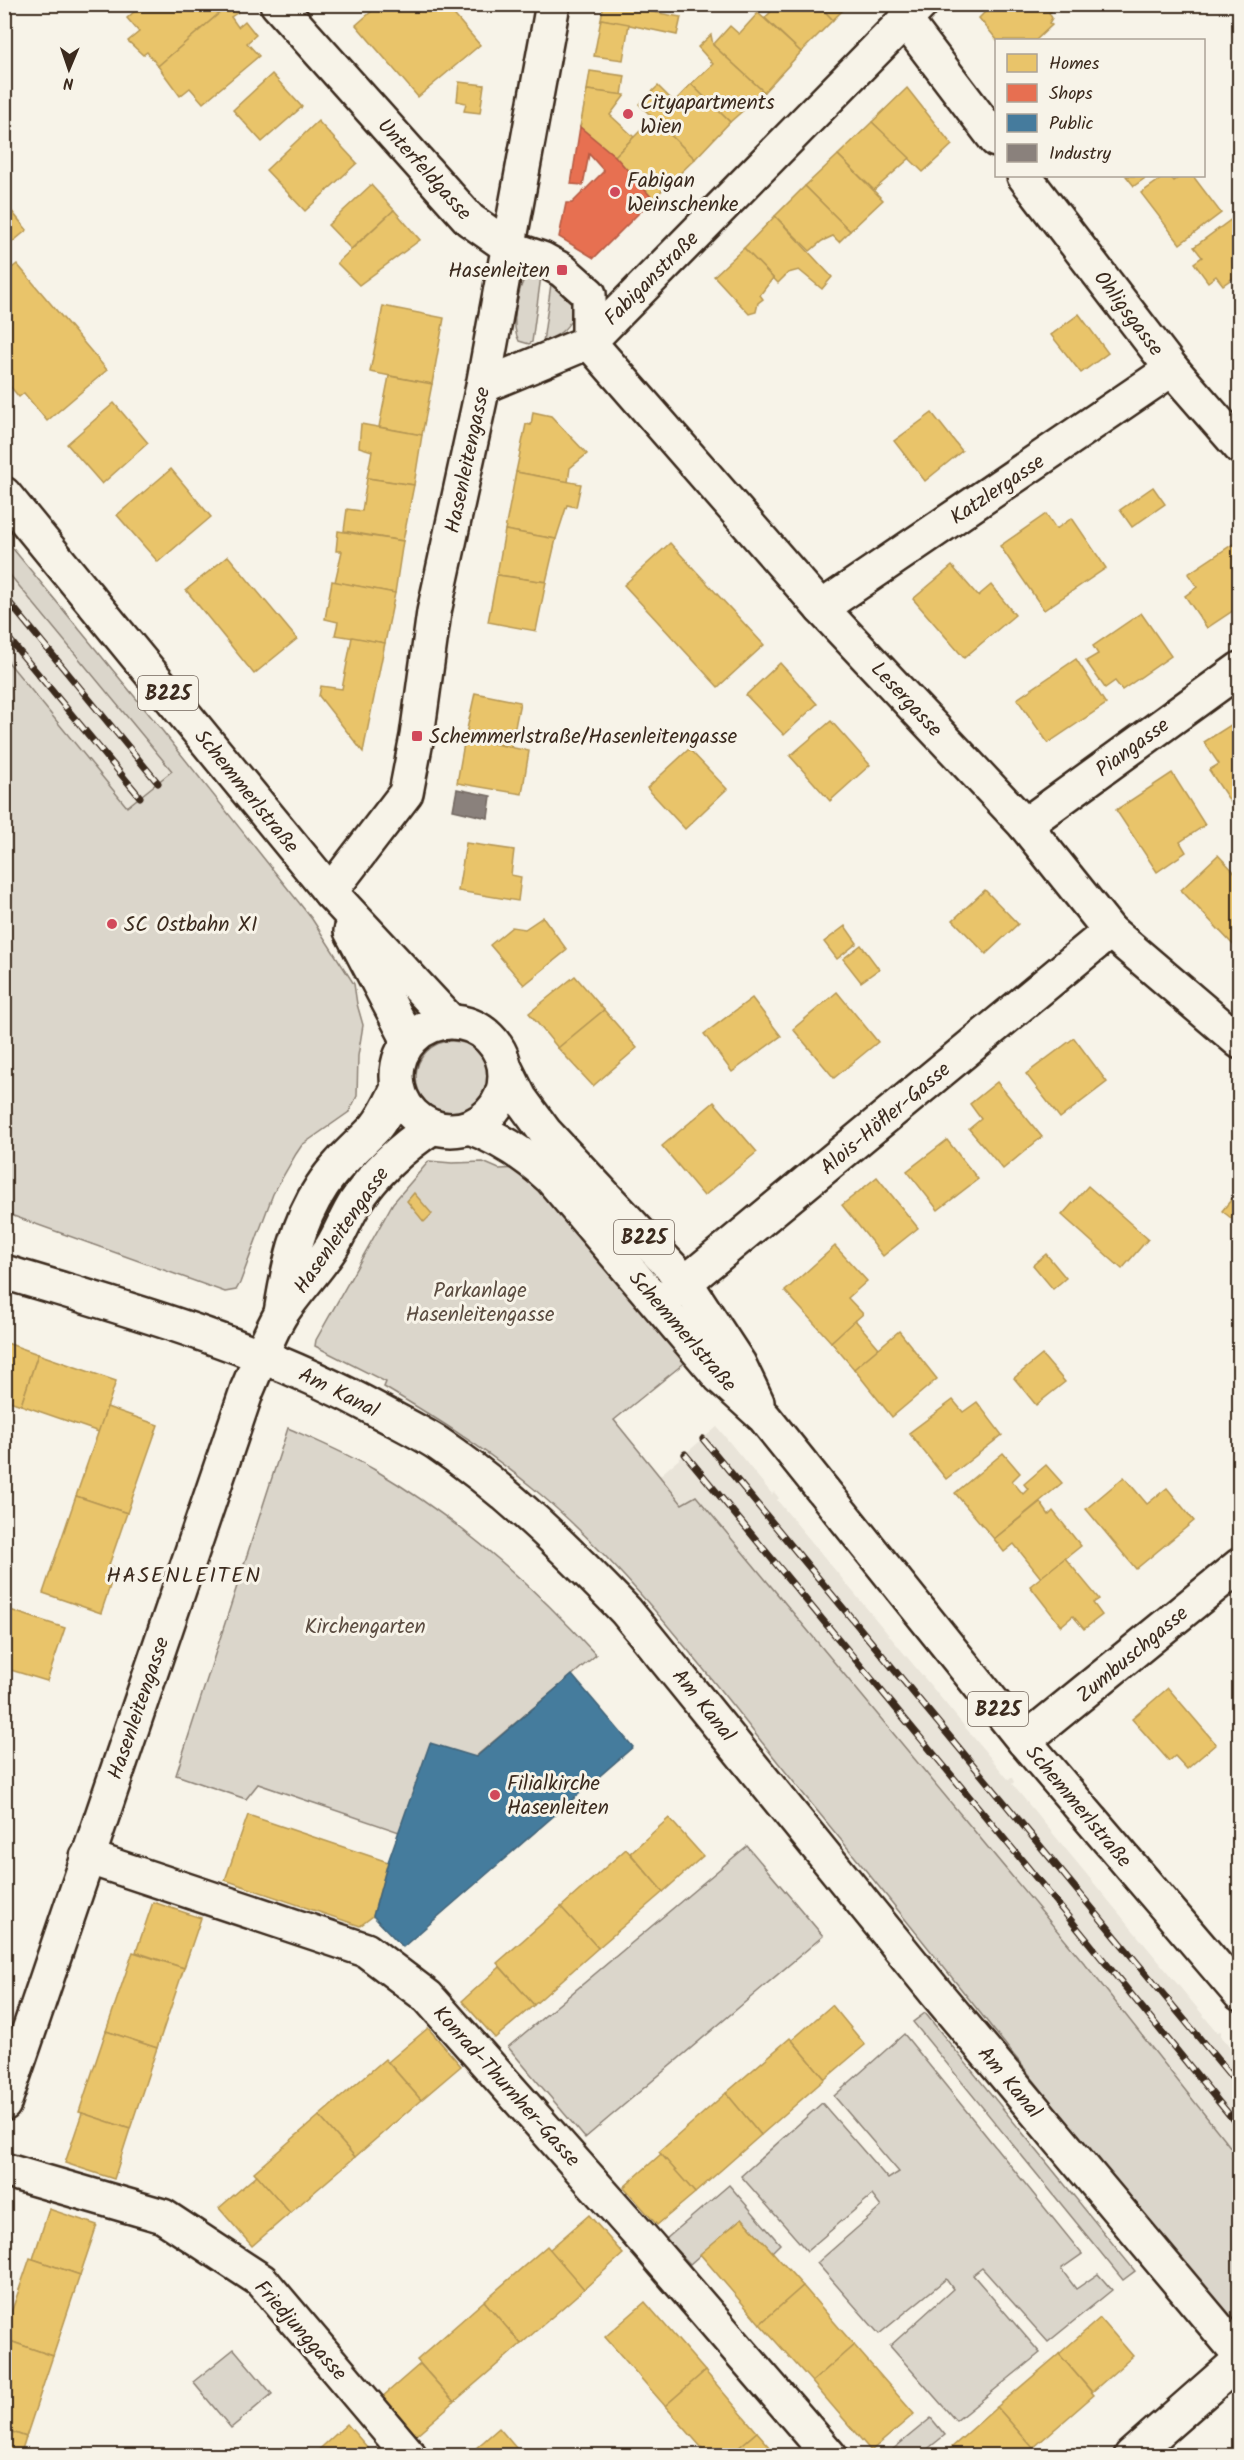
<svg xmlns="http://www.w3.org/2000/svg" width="1244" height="2460" viewBox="0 0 1244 2460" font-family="Kalam,sans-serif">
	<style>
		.built { fill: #e9e4d9 }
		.green { fill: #dbd6cb; stroke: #8b8074; stroke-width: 1.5 }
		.homes { fill: #e9c46a; stroke: #b59653; stroke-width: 1.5 }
		.shops { fill: #e76f51; stroke: #b35a42; stroke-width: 1.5 }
		.public { fill: #457b9d; stroke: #426377; stroke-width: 1.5 }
		.industry { fill: #8a817c; stroke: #726760; stroke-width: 1.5 }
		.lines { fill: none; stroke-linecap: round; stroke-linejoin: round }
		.street-casing { stroke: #3b2a1e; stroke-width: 38 }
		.secondary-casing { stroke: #3b2a1e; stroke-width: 38 }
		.primary-casing { stroke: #3b2a1e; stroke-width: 38 }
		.street { stroke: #f7f3e8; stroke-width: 33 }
		.secondary { stroke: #f7f3e8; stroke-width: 33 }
		.primary { stroke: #f7f3e8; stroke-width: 33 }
		.rail-casing { stroke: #3b2a1e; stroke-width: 7 }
		.rail { stroke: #f7f3e8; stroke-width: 4.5; stroke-dasharray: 14; stroke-linecap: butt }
		.poi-dot { fill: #d1495b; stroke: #f7f3e8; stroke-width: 2 }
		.labels { text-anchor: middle; stroke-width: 6; stroke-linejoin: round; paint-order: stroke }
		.shield { fill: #f7f3e8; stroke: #73665b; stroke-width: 1.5 }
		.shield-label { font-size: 20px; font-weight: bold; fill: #3b2a1e }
		.poi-label { font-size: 21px; fill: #3b2a1e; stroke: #f7f3e8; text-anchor: start }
		.street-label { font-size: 21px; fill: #3b2a1e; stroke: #f7f3e8 }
		.park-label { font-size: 21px; fill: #5b4c41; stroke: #f7f3e8 }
		.neighbourhood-label { font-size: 22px; letter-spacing: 1.5px; fill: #3b2a1e; stroke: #f7f3e8 }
	</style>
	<rect width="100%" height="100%" fill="#f7f3e8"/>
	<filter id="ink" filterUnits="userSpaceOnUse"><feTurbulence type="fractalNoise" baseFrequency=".0167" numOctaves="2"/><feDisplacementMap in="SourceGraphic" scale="12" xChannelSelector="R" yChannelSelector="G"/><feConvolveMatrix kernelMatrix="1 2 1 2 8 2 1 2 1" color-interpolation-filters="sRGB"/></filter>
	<g filter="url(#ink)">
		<g class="built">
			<path d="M4 569 172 771 127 807 5 658Z"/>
			<path d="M717 1427 772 1494 774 1492 779 1498 777 1500 1008 1779 1012 1778 1014 1782 1012 1784 1217 2032 1221 2031V2036L1239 2058V2159L1139 2032 659 1476Z"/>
		</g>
		<g class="green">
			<path d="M534 276H541L532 342 529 344 519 341C510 325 517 295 524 279Z"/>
			<path d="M551 284H557L569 294 574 316C566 330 558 336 543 342Z"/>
			<path d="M5 539 153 719 312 919 354 984 357 1004 363 1025 358 1056 357 1096 349 1112 302 1145 296 1154 273 1194 240 1283 236 1290 225 1292 5 1213V658L127 807 172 771 5 569Z"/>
			<circle cx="452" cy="1077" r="36"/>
			<path d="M429 1161 452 1163 483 1162 499 1169 521 1168 688 1360 614 1420 682 1504 696 1496 1094 1975 1239 2158V2335C1094 2159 955 1978 810 1802 722 1695 639 1577 533 1488 486 1449 436 1418 384 1387L386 1382 315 1346 316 1340 393 1203Z"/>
			<path d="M288 1428C317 1441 348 1454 375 1470 458 1519 531 1583 596 1655L475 1757 399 1832 258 1784 246 1799 176 1775Z"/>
			<path d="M747 1846 823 1936 585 2138 508 2047Z"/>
			<path d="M925 2013 1135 2271 1123 2280 913 2022Z"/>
			<path d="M904 2034 1082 2254 1061 2269 1076 2289 1098 2274 1112 2290 1048 2342 982 2268 973 2275 1040 2353 956 2421 890 2346 953 2289 946 2279 879 2334 817 2263 881 2207 872 2195 807 2251 741 2176 822 2103 888 2179 899 2172 834 2096Z"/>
			<path d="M729 2185 780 2244 772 2252 742 2218 690 2264 666 2239Z"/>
			<path d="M234 2349 272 2394 231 2428 193 2382Z"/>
			<path d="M931 2418 945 2435 920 2455H886Z"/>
		</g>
		<g class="homes">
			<path d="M143 4H229V5L158 66 147 52 143 55 128 41 139 32 127 18Z"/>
			<path d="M380 4H445L480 45 418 97 356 25Z"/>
			<path d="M604 4H653L652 12 681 17 677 35 601 19Z"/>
			<path d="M778 4H818L833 20 801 52 765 18Z"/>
			<path d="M818 4H849L833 20Z"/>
			<path d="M993 4H1060L1049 13 1052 18 1049 23 1052 25 1036 40H997L979 18Z"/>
			<path d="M229 5 237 13 231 17 238 27 245 21 256 35 247 43 259 56 203 103 190 88 180 96 158 66Z"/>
			<path d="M758 13 801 52 764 92 713 45 730 26 739 34Z"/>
			<path d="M601 19 629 24 623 60 594 56Z"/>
			<path d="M711 35 713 45 764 92 730 122 691 84 713 64 698 47Z"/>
			<path d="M590 71 625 76 622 95 587 90Z"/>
			<path d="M272 74 302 107 262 142 233 110Z"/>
			<path d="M459 82 484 85 480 113 464 111 466 103 457 101Z"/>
			<path d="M691 84 730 122 695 159 639 104 658 86 674 102Z"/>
			<path d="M907 88 952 145 923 172 872 122Z"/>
			<path d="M587 90 625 95 610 115 634 137 615 156 580 127Z"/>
			<path d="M653 118 695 159 653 199 615 156Z"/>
			<path d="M318 121 357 163 305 211 266 170Z"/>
			<path d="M872 122 910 158 874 190 838 155Z"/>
			<path d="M838 155 883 200 850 231 805 186Z"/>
			<path d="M1126 176H1148L1134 186Z"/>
			<path d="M1165 176H1170L1174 181 1181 176H1193L1221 213 1180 244 1141 193Z"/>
			<path d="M371 185 394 210 351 249 328 225Z"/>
			<path d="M805 186 850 231 839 242 833 236 822 241 810 251 775 216Z"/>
			<path d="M5 203 27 230 10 244 4 237Z"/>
			<path d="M394 210 420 240 359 285 337 263Z"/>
			<path d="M1240 213V273L1223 285 1216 276 1208 282 1194 263 1202 257 1194 247Z"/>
			<path d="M775 216 832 277 822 289 799 270 788 273 778 283 744 248Z"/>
			<path d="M744 248 773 278 760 295 763 299 758 303 756 312 749 314 714 276Z"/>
			<path d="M17 264 107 370 47 421 24 393 19 397 4 379V274Z"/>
			<path d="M383 306 444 318 432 384 370 372Z"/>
			<path d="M1079 314 1108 353 1081 373 1051 335Z"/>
			<path d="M389 376 432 384 422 435 379 427Z"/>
			<path d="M114 403 148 443 102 484 67 444Z"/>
			<path d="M533 412 551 416 587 454 570 468 568 482 516 472 526 424 531 425Z"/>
			<path d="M932 413 962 451 925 481 894 441Z"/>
			<path d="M361 424 422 435 414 485 367 478 372 451 359 447Z"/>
			<path d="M171 469 211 517 158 562 117 515Z"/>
			<path d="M516 472 581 484 576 507 567 505 556 539 505 530Z"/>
			<path d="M367 478 414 485 403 541 344 531 347 509 362 511Z"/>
			<path d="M1153 487 1165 504 1132 527 1120 510Z"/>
			<path d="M1046 514 1056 529 1072 518 1106 568 1044 610 1000 546Z"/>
			<path d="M505 530 556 539 546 582 497 575Z"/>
			<path d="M338 531 403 541 395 593 335 582 342 551H336Z"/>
			<path d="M1236 542 1240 548V606L1207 628 1185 596 1197 587 1188 574Z"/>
			<path d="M670 543 764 645 718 687 624 585Z"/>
			<path d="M228 556 297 639 254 674 186 590Z"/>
			<path d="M952 566 978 596 991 585 1015 615 964 658 913 599Z"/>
			<path d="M497 575 546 582 536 631 488 622Z"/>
			<path d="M332 581 395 593 385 643 335 635 338 622 325 619Z"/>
			<path d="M1141 613 1171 656 1122 690 1115 681 1105 688 1086 661 1098 654 1093 646Z"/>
			<path d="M352 637 385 643 363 752 319 696 321 686 342 689Z"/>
			<path d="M1076 659 1106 704 1048 743 1017 699Z"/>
			<path d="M780 663 817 704 784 735 746 695Z"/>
			<path d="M475 693 520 702 511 747 465 738Z"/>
			<path d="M1240 719V816L1209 770 1219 764 1204 742Z"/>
			<path d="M831 721 870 765 830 801 790 756Z"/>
			<path d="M465 738 529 751 522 794 457 783Z"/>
			<path d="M689 749 727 789 685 829 647 788Z"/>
			<path d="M1172 773 1205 825 1180 842 1186 852 1157 872 1116 810Z"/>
			<path d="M466 843 514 850 511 875 521 877 518 901 458 891Z"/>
			<path d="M1218 855 1240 878V952L1181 890Z"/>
			<path d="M985 890 1018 924 986 954 953 920Z"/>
			<path d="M543 917 567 950 524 985 490 945 512 927 525 929Z"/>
			<path d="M845 926 857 943 837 959 824 942Z"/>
			<path d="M861 945 879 969 861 982 843 959Z"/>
			<path d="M575 976 604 1010 558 1048 529 1013Z"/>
			<path d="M837 992 878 1042 834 1078 793 1029Z"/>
			<path d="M752 998 781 1036 732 1072 704 1034Z"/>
			<path d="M604 1010 637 1048 593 1086 558 1048Z"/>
			<path d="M1074 1038 1107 1082 1060 1118 1026 1074Z"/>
			<path d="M997 1082 1042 1137 1003 1169 969 1129 981 1119 970 1104Z"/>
			<path d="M714 1102 757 1152 704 1196 662 1146Z"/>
			<path d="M947 1140 978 1179 938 1210 907 1171Z"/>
			<path d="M877 1177 918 1228 883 1256 842 1205Z"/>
			<path d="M1088 1186 1148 1239 1122 1269 1062 1215Z"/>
			<path d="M1240 1189V1225L1222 1211Z"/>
			<path d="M414 1193 432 1214 424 1222 407 1201Z"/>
			<path d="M835 1246 867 1281 848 1298 863 1314 831 1342 785 1291Z"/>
			<path d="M1046 1254 1066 1278 1053 1289 1033 1265Z"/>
			<path d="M855 1320 879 1348 854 1369 831 1342Z"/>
			<path d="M899 1331 937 1379 892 1417 854 1369Z"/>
			<path d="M4 1342 38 1354 21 1405 4 1399Z"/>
			<path d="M38 1354 116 1381 99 1432 21 1405Z"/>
			<path d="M1042 1355 1065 1382 1036 1405 1014 1378Z"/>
			<path d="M953 1400 963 1412 977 1402 1002 1435 946 1479 909 1433Z"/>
			<path d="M107 1407 158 1425 127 1513 76 1496Z"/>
			<path d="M1003 1453 1020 1473 1012 1481 1023 1494 1028 1489 1024 1484 1046 1465 1062 1483 994 1539 955 1493Z"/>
			<path d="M1124 1477 1147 1504 1167 1488 1194 1521 1136 1569 1086 1509Z"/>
			<path d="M76 1496 127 1513 109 1565 116 1568 101 1613 43 1593Z"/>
			<path d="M1040 1502 1049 1515 1053 1511 1081 1546 1041 1578 1014 1544 1004 1552 994 1539Z"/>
			<path d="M1065 1558 1099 1599 1093 1603 1102 1615 1084 1629 1073 1616 1061 1626 1030 1586Z"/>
			<path d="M4 1608 65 1628 47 1681 4 1668Z"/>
			<path d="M1168 1688 1216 1744 1187 1769 1175 1756 1169 1761 1132 1719Z"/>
			<path d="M248 1815 388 1862 373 1916 360 1926 225 1880Z"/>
			<path d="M669 1818 703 1856 663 1892 630 1853Z"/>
			<path d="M626 1849 663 1892 598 1948 561 1907Z"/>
			<path d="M153 1902 201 1918 184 1968 136 1952Z"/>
			<path d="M561 1907 598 1948 534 2005 497 1963Z"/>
			<path d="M133 1952 184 1968 157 2048 106 2031Z"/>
			<path d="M500 1967 534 2005 495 2038 462 2001Z"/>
			<path d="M832 2005 865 2045 825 2079 792 2040Z"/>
			<path d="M428 2028 461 2066 421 2100 388 2062Z"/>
			<path d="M106 2031 157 2048 130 2129 79 2112Z"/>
			<path d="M790 2038 825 2079 761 2135 726 2093Z"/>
			<path d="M385 2059 421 2100 355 2157 319 2116Z"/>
			<path d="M726 2093 761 2135 695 2193 659 2152Z"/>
			<path d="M82 2113 130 2129 114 2179 65 2163Z"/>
			<path d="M319 2116 355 2157 290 2213 254 2172Z"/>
			<path d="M661 2154 695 2193 657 2225 624 2187Z"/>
			<path d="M257 2175 290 2213 252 2246 219 2208Z"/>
			<path d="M49 2209 97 2225 80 2275 33 2259Z"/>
			<path d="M589 2215 623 2254 584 2289 549 2250Z"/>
			<path d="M742 2218 803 2286 760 2324 700 2254Z"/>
			<path d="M547 2246 584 2289 521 2344 484 2301Z"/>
			<path d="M30 2258 80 2275 53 2356 4 2339V2333Z"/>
			<path d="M803 2286 854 2345 812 2382 760 2324Z"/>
			<path d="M484 2301 521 2344 454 2402 417 2360Z"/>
			<path d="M645 2302 705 2371 665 2406 605 2337Z"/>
			<path d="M1100 2318 1133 2356 1092 2392 1059 2354Z"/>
			<path d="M4 2339 53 2356 26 2437 4 2429Z"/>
			<path d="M854 2345 914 2414 871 2451 812 2382Z"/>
			<path d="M1059 2354 1094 2395 1033 2448 997 2407Z"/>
			<path d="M420 2364 454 2402 416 2435 382 2397Z"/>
			<path d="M705 2371 757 2432 729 2456H709L665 2406Z"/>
			<path d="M997 2407 1033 2448 1025 2456H942Z"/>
			<path d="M347 2424 375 2456H312Z"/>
			<path d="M499 2428 523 2456H467Z"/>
			<path d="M4 2429 26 2437 20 2456H4Z"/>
			<path d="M757 2432 778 2456H729Z"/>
		</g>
		<path class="shops" d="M580 127 615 156 653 199 594 258 559 237 566 203H572L604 171 589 154 583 185 571 184Z"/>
		<path class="public" d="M572 1675 633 1747 403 1947 373 1916 388 1862 430 1743 476 1757Z"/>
		<path class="industry" d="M457 789 491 796 488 818 453 810Z"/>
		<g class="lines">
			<defs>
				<g id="street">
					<path d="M277 4 470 220 510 248 542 259 562 270 589 294V342"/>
					<path d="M905 20 996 140"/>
					<path d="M1024 176 1172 369 1240 447"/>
					<path d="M589 342 821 608 1025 825 1110 931 1240 1042"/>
					<path d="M483 386 589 342 921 4"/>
					<path d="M821 608 1172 369"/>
					<path d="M1025 825 1240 669"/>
					<path d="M330 892 406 793 417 736 434 612 483 386 553 4"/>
					<path d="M4 1272C132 1310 260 1346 377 1410 397 1421 418 1431 437 1443 507 1490 567 1550 626 1611L937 1994 1240 2355"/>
					<path d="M663 1301 1110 931"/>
					<path d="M1024 1741 1240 1565"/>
					<path d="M87 1857 366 1950 428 1997 648 2245 830 2456"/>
					<path d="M4 2170 163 2216 262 2281 410 2456"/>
					<path d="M1131 2456 1240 2360"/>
				</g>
				<g id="secondary">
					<path d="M281 1313C288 1269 297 1223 322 1186 336 1164 357 1147 375 1128 385 1116 391 1102 398 1088"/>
					<path d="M4 2104 247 1390C258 1365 267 1337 281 1314 296 1291 316 1271 331 1248 340 1234 346 1217 355 1203 375 1172 402 1147 433 1127"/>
				</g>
				<g id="primary">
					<path d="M4 494 330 892 450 1021"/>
					<path d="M351 931 409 1041"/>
					<circle cx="451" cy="1076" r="54"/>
					<path d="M506 1070 520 1098 545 1132 686 1283 739 1364 757 1402"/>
					<path d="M470 1127C501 1139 526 1155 551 1178L720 1377 764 1417 1024 1741 1240 1994"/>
				</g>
			</defs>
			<use href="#street" class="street-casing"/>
			<use href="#secondary" class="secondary-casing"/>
			<use href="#primary" class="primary-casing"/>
			<use href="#street" class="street"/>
			<use href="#secondary" class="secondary"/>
			<use href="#primary" class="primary"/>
			<defs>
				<g id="rail">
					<path d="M4 596 158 783"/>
					<path d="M4 633 140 797"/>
					<path d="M703 1439 1240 2087"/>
					<path d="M685 1454 1025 1864 1240 2128"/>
				</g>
			</defs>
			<use href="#rail" class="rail-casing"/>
			<use href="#rail" class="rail"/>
		</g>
	</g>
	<g class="poi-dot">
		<circle cx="628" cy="114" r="6"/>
		<circle cx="615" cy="192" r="6"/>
		<rect x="556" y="264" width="12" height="12" rx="3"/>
		<rect x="411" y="730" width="12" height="12" rx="3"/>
		<circle cx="112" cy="924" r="6"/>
		<circle cx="495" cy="1795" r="6"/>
	</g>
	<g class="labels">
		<g class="shield">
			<rect x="138" y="676" width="60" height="34" rx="4.5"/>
			<rect x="614" y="1220" width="60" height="34" rx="4.5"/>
			<rect x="968" y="1692" width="60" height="34" rx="4.5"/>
		</g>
		<g class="shield-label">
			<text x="168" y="700">B225</text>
			<text x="644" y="1244">B225</text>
			<text x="998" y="1716">B225</text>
		</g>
		<g class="poi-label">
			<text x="640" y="109">Cityapartments<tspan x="640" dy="24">Wien</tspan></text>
			<text x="627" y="187">Fabigan<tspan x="627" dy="24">Weinschenke</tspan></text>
			<text x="550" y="277" text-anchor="end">Hasenleiten</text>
			<text x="429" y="743">Schemmerlstraße/Hasenleitengasse</text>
			<text x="124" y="931">SC Ostbahn XI</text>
			<text x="507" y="1790">Filialkirche<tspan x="507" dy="24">Hasenleiten</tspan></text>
		</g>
		<g class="street-label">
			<text transform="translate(425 169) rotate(48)" y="7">Unterfeldgasse</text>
			<text transform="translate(651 278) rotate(-45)" y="7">Fabiganstraße</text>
			<text transform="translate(1129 313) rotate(53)" y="7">Ohligsgasse</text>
			<text transform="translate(467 460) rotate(-78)" y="7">Hasenleitengasse</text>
			<text transform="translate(997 489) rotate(-34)" y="7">Katzlergasse</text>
			<text transform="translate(907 699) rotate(47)" y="7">Lesergasse</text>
			<text transform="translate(1132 747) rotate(-36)" y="7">Piangasse</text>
			<text transform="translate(247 791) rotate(51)" y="7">Schemmerlstraße</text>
			<text transform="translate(885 1118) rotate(-40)" y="7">Alois-Höfler-Gasse</text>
			<text transform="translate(341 1230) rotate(-55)" y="7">Hasenleitengasse</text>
			<text transform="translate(683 1331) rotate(49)" y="7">Schemmerlstraße</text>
			<text transform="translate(339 1392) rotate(27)" y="7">Am Kanal</text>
			<text transform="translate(1132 1654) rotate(-40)" y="7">Zumbuschgasse</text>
			<text transform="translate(704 1705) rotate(51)" y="7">Am Kanal</text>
			<text transform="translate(138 1708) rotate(-71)" y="7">Hasenleitengasse</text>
			<text transform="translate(1079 1806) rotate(50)" y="7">Schemmerlstraße</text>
			<text transform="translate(1010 2082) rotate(50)" y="7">Am Kanal</text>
			<text transform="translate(507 2086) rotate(48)" y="7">Konrad-Thurnher-Gasse</text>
			<text transform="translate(301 2330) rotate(48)" y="7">Friedjunggasse</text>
		</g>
		<g class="park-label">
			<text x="480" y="1297">Parkanlage<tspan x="480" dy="24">Hasenleitengasse</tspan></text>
			<text x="365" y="1633">Kirchengarten</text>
		</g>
		<g class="neighbourhood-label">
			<text x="184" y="1582">HASENLEITEN</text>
		</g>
	</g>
	<rect width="1244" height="2460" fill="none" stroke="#f7f3e8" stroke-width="24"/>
	<rect x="12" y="12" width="1220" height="2436" fill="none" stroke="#3b2a1e" stroke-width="2" filter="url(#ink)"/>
	<rect x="995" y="39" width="210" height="138" fill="#f7f3e8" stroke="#aca397" stroke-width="1.5"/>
	<rect x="1007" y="54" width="30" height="18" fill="#e9c46a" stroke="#aca397" stroke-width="1.5"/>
	<text x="1049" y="69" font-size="18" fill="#3b2a1e">Homes</text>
	<rect x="1007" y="84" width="30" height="18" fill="#e76f51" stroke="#aca397" stroke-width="1.5"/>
	<text x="1049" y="99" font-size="18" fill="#3b2a1e">Shops</text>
	<rect x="1007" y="114" width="30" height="18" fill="#457b9d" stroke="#aca397" stroke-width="1.5"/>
	<text x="1049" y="129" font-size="18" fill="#3b2a1e">Public</text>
	<rect x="1007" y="144" width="30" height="18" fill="#8a817c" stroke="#aca397" stroke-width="1.5"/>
	<text x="1049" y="159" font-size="18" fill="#3b2a1e">Industry</text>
	<g transform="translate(69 69) rotate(182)" stroke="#f7f3e8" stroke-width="4.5" paint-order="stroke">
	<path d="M0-4.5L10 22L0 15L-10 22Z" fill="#3b2a1e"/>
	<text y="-9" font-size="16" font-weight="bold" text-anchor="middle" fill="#3b2a1e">N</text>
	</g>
</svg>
